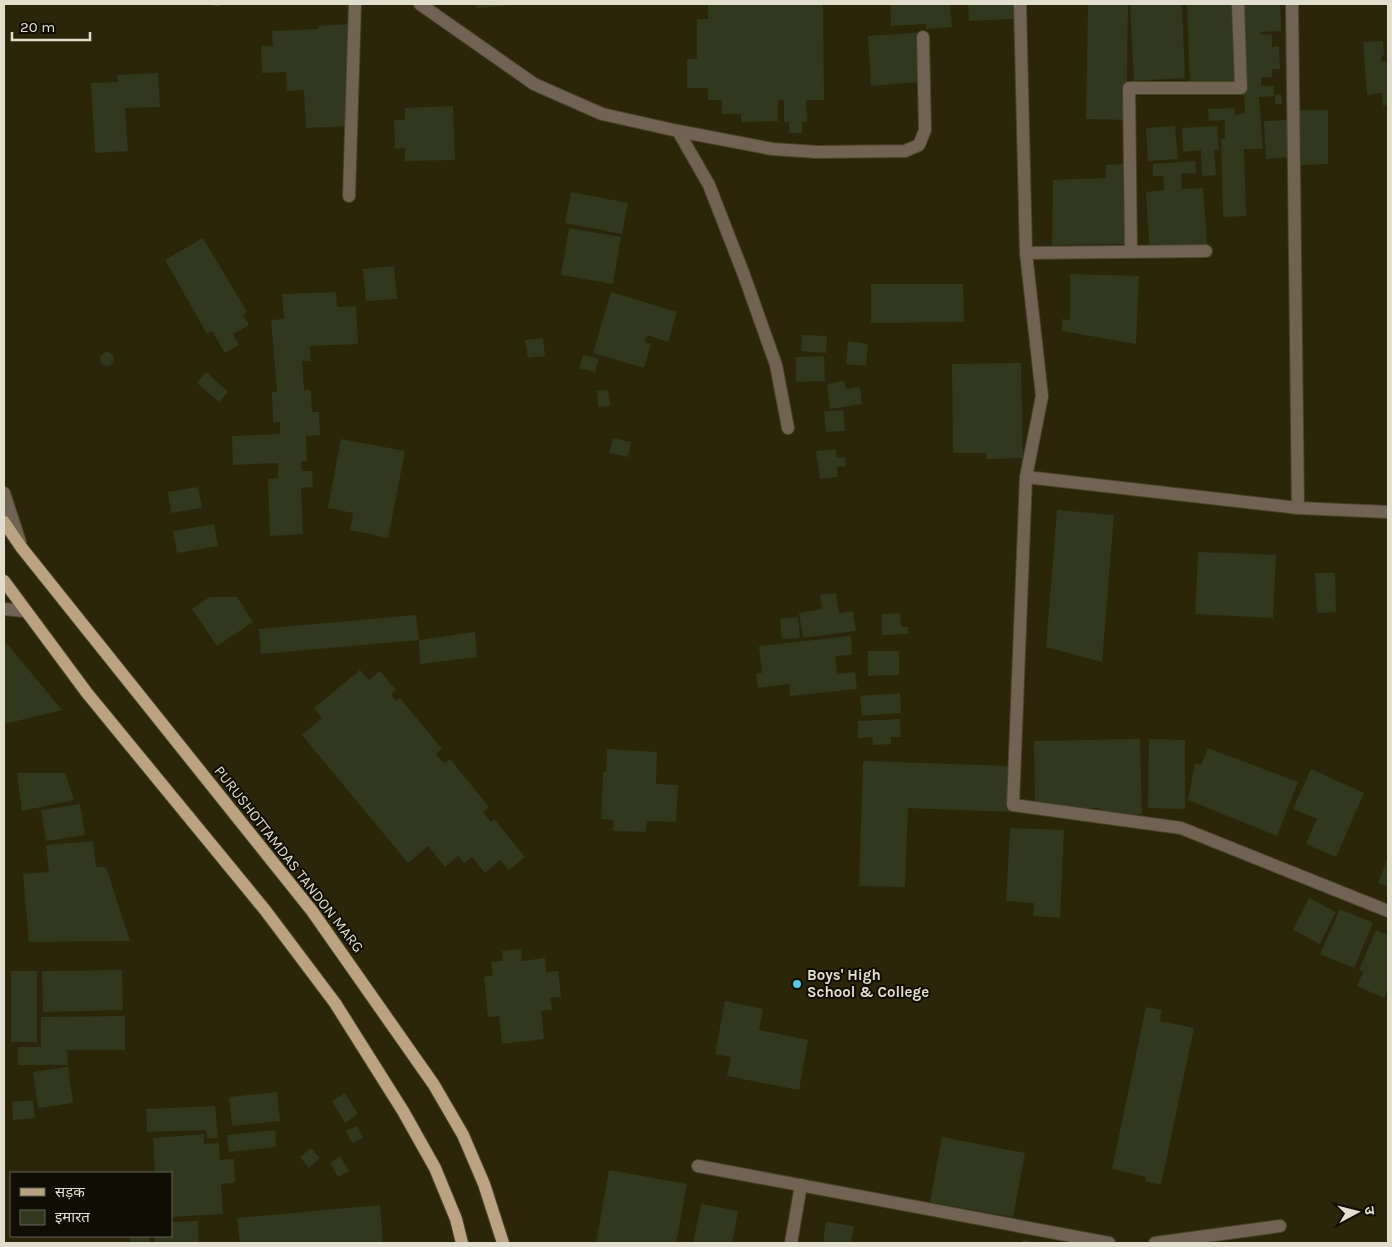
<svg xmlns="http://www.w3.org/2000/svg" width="1392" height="1247" viewBox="0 0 1392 1247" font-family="Karla,'Noto Sans Devanagari',sans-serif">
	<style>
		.building { fill: #32381e }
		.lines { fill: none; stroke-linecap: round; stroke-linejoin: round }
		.minor-casing { stroke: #484329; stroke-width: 14 }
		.major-casing { stroke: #484329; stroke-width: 14 }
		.minor { stroke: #706354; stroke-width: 12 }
		.major { stroke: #bba281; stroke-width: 12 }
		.poi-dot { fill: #57c9e2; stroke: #100e04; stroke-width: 2 }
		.labels { text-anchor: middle; stroke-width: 4; stroke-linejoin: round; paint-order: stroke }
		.street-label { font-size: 15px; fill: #e2dece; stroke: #100e04 }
		.poi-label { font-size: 15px; font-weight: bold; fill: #e2dece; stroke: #100e04; text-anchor: start }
	</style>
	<rect width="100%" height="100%" fill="#2b2509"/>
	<g class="building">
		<path d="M203 4H221L220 7Z"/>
		<path d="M475 4H505V6L476 8Z"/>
		<path d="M708 4H823L824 100H806L807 122H802V133H789V122H784V100H778V121L741 122V114H722V100H708V88H687V59H697V19H708Z"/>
		<path d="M890 4H950L952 27 926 29V24L891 26Z"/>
		<path d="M968 4H1015L1016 19 969 21Z"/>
		<path d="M1088 4H1128L1126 120 1086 119Z"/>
		<path d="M1130 4H1182L1185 78 1134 81Z"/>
		<path d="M1187 4H1235L1237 81 1190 83Z"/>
		<path d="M1240 4H1280L1281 31 1260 32 1261 35 1272 34V47L1279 46 1280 69H1272V77L1261 78V86H1274V96L1259 97 1263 149H1244L1246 216 1223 217 1221 139H1225V120L1209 121 1208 109 1234 108 1235 115 1245 113Z"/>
		<path d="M350 24V126L306 128 304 90 287 91 286 72 262 73 261 46H273L272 31 318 29V26Z"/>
		<path d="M927 32 931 81 871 86 868 36Z"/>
		<path d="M1383 41 1384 55 1381 56 1382 62H1388V105L1383 106 1382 93 1367 95 1363 42Z"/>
		<path d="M158 73 160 107 125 108 128 151 95 153 91 83 118 82 117 75Z"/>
		<path d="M1281 94 1282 104H1275V95Z"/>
		<path d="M453 106 455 160 405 161V148L395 149 394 120H405V108Z"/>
		<path d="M1300 110H1328V164L1301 165Z"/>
		<path d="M1287 120 1290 157 1266 159 1264 121Z"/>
		<path d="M1175 126 1178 159 1148 161 1146 128Z"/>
		<path d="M1217 126 1219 150H1214L1216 175 1202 176 1201 150 1183 152 1182 128Z"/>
		<path d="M1195 161 1196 173 1181 174 1182 189 1203 188 1208 254 1150 258 1146 192 1164 190 1163 176H1153V164Z"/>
		<path d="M1123 164 1124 244 1052 245 1053 180 1106 178V165Z"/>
		<path d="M571 192 628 203 622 234 565 223Z"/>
		<path d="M569 228 621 237 613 284 561 275Z"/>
		<path d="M203 238 247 312 243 315 249 325 233 334 239 345 225 353 212 331 207 334 165 260Z"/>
		<path d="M394 266 397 299 366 301 363 269Z"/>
		<path d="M1070 274 1139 276 1136 344 1062 331V319L1070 320Z"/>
		<path d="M871 284H963L964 322 871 323Z"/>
		<path d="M336 292 337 307 356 306 358 344 310 346 311 361H302L304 390H311L312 412H319L320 435 306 436 307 461 301 462 302 471H312L313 487 301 488 303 534 270 536 268 479 278 478V463L233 465 232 436 280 434V422H273L272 392H277L271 320 284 319 282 294Z"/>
		<path d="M611 292 677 312 668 342 647 335 645 342 651 344 644 368 593 353Z"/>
		<path d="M802 335 827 336 826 353 801 351Z"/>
		<path d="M543 338 545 356 528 358 525 340Z"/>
		<path d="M848 341 868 344 866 366 846 364Z"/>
		<circle cx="107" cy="359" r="7"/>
		<path d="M583 355 599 359 595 372 579 368Z"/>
		<path d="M824 356 825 381 796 382V357Z"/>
		<path d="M1021 363 1023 458 986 459V453H953L952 364Z"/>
		<path d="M206 372 228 392 219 402 197 383Z"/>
		<path d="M844 381 846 389 860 387 862 404 830 409 827 384Z"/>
		<path d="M608 390 610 406 598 407 597 391Z"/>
		<path d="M843 410 845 431 826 432 824 411Z"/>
		<path d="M613 438 631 442 628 457 609 453Z"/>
		<path d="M341 439 405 451 388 538 350 530 353 513 328 508Z"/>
		<path d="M835 449 837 458 845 457 846 466 837 467 838 477 820 479 816 451Z"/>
		<path d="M198 487 202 508 171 513 168 492Z"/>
		<path d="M1057 510 1114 515 1102 662 1046 647Z"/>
		<path d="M214 524 218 546 177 553 173 531Z"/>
		<path d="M1198 552 1276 555 1273 618 1195 614Z"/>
		<path d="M1315 573H1335L1336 612 1317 613Z"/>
		<path d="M836 593 839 613 853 611 856 631 803 638 799 613 822 609 820 595Z"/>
		<path d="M210 597H237L253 622 217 646 192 609Z"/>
		<path d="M900 613 901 627H908L909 634 882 635V614Z"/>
		<path d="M416 615 419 640 261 654 259 629Z"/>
		<path d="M798 617 800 638 782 639 780 619Z"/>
		<path d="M475 632 477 657 420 664 419 640Z"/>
		<path d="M851 636 852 655 835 656 837 674 855 672 857 689 790 696 789 684 758 688 756 674 762 673 759 646Z"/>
		<path d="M4 640 62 710 4 724Z"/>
		<path d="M868 651H899V675L868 676Z"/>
		<path d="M360 670 369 680 380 671 396 690 391 695 396 701 400 698 442 749 436 754 444 763 450 759 489 807 483 812 491 822 494 819 525 857 509 870 500 860 485 873 472 857 464 863 458 856 445 867 428 846 408 863 302 735 322 718 314 708Z"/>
		<path d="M900 693 901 713 862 716 860 696Z"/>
		<path d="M900 719 901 737H891V744L873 745 872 737 858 738V721Z"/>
		<path d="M1140 739 1142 814 1100 815V808H1066V806H1035L1034 741Z"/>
		<path d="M1149 739 1185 740V809L1148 808Z"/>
		<path d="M1208 748 1298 782 1277 836 1188 800 1195 763 1201 765Z"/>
		<path d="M607 749 657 752 656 784 678 785 676 822 647 821 646 832 613 831 614 820 601 819 603 772H606Z"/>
		<path d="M865 761 1012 766 1010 812 908 808 905 887 859 886 863 762Z"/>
		<path d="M1311 769 1364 793 1336 857 1306 844 1317 819 1293 809Z"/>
		<path d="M17 773H65L74 800 22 811Z"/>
		<path d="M80 804 85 835 46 841 41 810Z"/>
		<path d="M1010 828 1064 830 1060 918 1033 916 1034 903 1006 901Z"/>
		<path d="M93 841 96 867H106L130 941 29 942 23 874 49 872 46 845Z"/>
		<path d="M1388 857V887L1378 883Z"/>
		<path d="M1309 898 1336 912 1320 944 1293 930Z"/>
		<path d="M1340 909 1373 923 1354 968 1320 954Z"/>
		<path d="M1376 930 1388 935V989L1384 998 1357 986 1363 972 1359 970Z"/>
		<path d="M521 949 522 961 545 958 546 972 558 971 561 997 550 998 552 1010 541 1011 544 1039 502 1044 499 1016 488 1017 484 977 493 975 491 962 503 961 502 951Z"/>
		<path d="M122 970 123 1010 43 1012 42 971Z"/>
		<rect x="11" y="971" width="26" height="71"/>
		<path d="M725 1001 763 1009 759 1030 808 1040 799 1090 727 1076 731 1057 715 1054Z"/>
		<path d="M1146 1007 1162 1010 1160 1021 1194 1028 1161 1185 1145 1181 1146 1177 1112 1169Z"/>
		<path d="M125 1016V1050H67L68 1065H18V1047H41V1017Z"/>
		<path d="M68 1067 73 1103 38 1108 33 1072Z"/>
		<path d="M277 1092 280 1121 232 1126 229 1097Z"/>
		<path d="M345 1093 358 1114 345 1123 332 1101Z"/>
		<path d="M33 1100 35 1118 13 1120 12 1102Z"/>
		<path d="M215 1106 218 1138H207L206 1130 147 1132 146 1109Z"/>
		<path d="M357 1126 363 1138 352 1143 346 1131Z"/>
		<path d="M275 1130 276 1147 229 1152 227 1135Z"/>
		<path d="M204 1134V1144L219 1143 220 1160 234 1159 235 1183 221 1184 223 1214 171 1217V1173H155L153 1138Z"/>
		<path d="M942 1137 1025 1153 1013 1217 930 1202Z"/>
		<path d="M311 1148 320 1158 309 1168 300 1157Z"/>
		<path d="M340 1156 349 1171 338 1177 330 1163Z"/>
		<path d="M609 1170 687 1184 676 1243H596Z"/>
		<path d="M701 1204 738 1211 732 1243H693Z"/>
		<path d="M380 1205 383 1243H240L237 1218Z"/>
		<path d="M198 1221 199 1243H155V1236H171V1222Z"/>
		<path d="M826 1222 854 1226 851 1243H823Z"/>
		<path d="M130 1236H149L150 1242 130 1243Z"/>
		<path d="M1023 1240 1038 1242V1243H1022Z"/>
	</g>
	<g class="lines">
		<defs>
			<g id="minor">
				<path d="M420 4 534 84 602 114 678 131 772 149 817 152 905 151 919 145 925 130 923 37"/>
				<path d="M1020 4 1026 253 1042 396 1026 477 1013 805 1181 828 1388 911"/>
				<path d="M1292 4 1298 508"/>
				<path d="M678 131 709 185 744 275 776 365 788 428"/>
				<path d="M349 196 355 4"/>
				<path d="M1131 252 1129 88H1241L1238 4"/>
				<path d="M1026 253 1206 251"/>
				<path d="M1026 477 1298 508 1388 512"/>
				<path d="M4 493 20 542"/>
				<path d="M4 609 24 611"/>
				<path d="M698 1166 1109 1243"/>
				<path d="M791 1243 801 1185"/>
				<path d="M1155 1243 1280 1226"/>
			</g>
			<g id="major">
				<path d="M4 522 21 547 312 911 434 1085 463 1135 484 1184 503 1243"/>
				<path d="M4 581 87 693 265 910 335 1003 403 1111 435 1168 456 1219 462 1243"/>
			</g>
		</defs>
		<use href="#minor" class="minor-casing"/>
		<use href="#major" class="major-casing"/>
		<use href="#minor" class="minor"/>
		<use href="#major" class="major"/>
	</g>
	<circle class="poi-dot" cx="797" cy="984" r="5"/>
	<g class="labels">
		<g class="street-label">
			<text transform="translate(289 859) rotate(52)" y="5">PURUSHOTTAMDAS TANDON MARG</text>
		</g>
		<g class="poi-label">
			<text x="807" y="980">Boys' High<tspan x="807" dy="17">School &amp; College</tspan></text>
		</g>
	</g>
	<rect width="1392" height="1247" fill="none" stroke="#e2dece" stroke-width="10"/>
	<rect x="10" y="1172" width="162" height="65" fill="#100e04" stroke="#646155"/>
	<rect x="20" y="1188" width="25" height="8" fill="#bba281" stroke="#646155"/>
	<text x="55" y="1197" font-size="15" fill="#e2dece">सड़क</text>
	<rect x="20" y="1210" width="25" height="15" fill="#32381e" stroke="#646155"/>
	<text x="55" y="1222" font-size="15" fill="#e2dece">इमारत</text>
	<g transform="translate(1357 1212) rotate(83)" stroke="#100e04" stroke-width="4" paint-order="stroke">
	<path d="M0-4L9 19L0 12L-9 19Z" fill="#e2dece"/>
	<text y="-8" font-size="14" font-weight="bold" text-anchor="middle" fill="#e2dece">उ</text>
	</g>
	<path d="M12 32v8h78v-8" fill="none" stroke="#e2dece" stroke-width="2.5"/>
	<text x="20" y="32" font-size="15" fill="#e2dece" stroke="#100e04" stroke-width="4" paint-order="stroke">20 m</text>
</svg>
